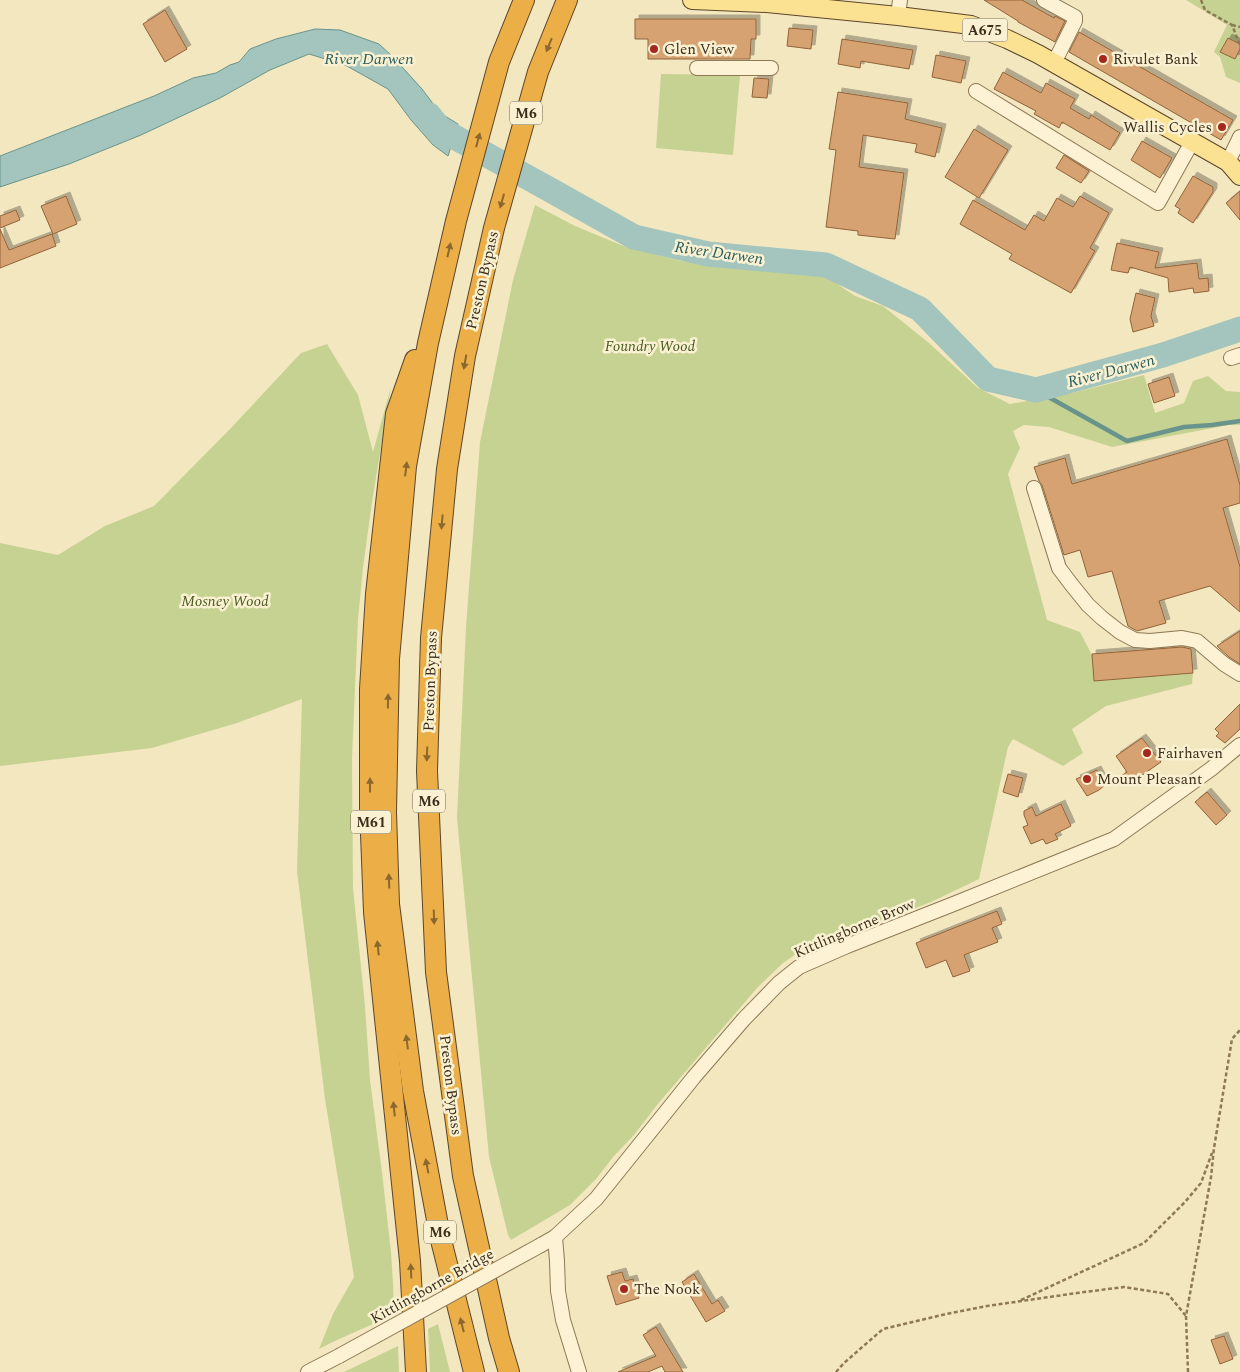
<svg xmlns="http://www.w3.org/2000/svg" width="1240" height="1372" viewBox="0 0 1240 1372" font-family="Spectral,serif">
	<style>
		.green { fill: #c6d292 }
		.water { fill: #a3c5bd; stroke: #69948c }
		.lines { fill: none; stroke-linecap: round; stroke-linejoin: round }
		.stream { stroke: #69948c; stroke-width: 4.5 }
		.river { stroke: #a3c5bd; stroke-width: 25 }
		.building { fill: #d6a271; stroke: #916238; filter: url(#shadow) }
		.minor-casing { stroke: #8e7855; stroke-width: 16 }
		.major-casing { stroke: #5c452a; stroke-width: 20 }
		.highway-casing { stroke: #5c452a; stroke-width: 22 }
		.path { stroke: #8e7855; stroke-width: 2.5; stroke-dasharray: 4 2.5; stroke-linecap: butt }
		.minor { stroke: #fdf3d4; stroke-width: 14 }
		.major { stroke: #fbe293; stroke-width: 18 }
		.highway { stroke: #ecaf47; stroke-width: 20 }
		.minor-bridge-casing { stroke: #8e7855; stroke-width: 16; stroke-linecap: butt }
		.minor-bridge { stroke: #fdf3d4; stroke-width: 14 }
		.oneway { fill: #8b682f }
		.poi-dot { fill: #a5271e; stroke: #f9f1d1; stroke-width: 2 }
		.labels { text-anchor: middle; stroke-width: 5; stroke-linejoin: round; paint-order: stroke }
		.shield { fill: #f9f1d1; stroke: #756852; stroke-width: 1 }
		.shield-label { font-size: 14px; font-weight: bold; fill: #3c2e1c }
		.poi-label { font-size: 15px; fill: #3c2e1c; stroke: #f9f1d1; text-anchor: start }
		.street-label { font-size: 15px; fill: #3c2e1c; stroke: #f9f1d1 }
		.park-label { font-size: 15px; font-style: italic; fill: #485b20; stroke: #f9f1d1 }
		.water-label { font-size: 16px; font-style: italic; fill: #295d5e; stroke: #f9f1d1 }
	</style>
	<defs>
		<filter id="shadow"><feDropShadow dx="4" dy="-4" stdDeviation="0" flood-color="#0004"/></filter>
	</defs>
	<rect width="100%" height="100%" fill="#f3e7c0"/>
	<g class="green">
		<path d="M1186 0H1240V83L1226 77 1220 57 1214 52 1227 25Z"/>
		<path d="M661 74 740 75 733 155 656 148Z"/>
		<path d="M535 205 575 226 626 247 681 261 827 277 855 296 883 306 929 343 978 388 1010 404 1076 392 1144 375 1155 413 1184 403 1193 381 1208 376 1226 391 1240 392V425H1229L1112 447 1049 427 1024 425 1013 431 1020 448 1008 474 1047 620 1080 632 1092 655 1094 681 1193 673 1192 684 1106 706 1072 729 1083 753 1063 766 1013 739 1008 747 979 879 931 902 799 952 783 963 757 988 657 1105 634 1135 614 1156 596 1179 570 1205 511 1240 508 1235 489 1157 457 818 466 627 480 442 513 280Z"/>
		<path d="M327 344 358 395 373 452 391 387 372 502 363 568 358 619 352 758 353 888 365 1006 370 1080 382 1172 391 1252 393 1283 394 1314C369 1327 343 1336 319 1349L333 1314 354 1277 325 1099 297 871 302 699 237 723 152 748 0 766V543L58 555 105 526 154 506 231 428 301 353Z"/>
		<path d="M438 1324 450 1372H430L428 1329Z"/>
		<path d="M398 1346 399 1372H344Z"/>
	</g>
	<path class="water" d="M315 29 340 30 379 44 393 57 422 89 440 113 458 124 448 156 433 145 411 120 388 89 345 65 309 54 270 70 220 98 141 135 69 164 0 187V156L154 96 193 78 216 73 230 65 239 62 250 49 276 39Z"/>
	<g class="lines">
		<path class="stream" d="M1036 390 1127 441 1184 427 1212 425 1240 421"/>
		<path class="river" d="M429 115 440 129 554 192 634 237 708 254 826 265 920 309 988 379 1036 390 1163 355 1240 329"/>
	</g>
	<g class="building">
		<path d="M984 0H1022L1054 18 1055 16 1065 21 1055 42 1018 22V21Z"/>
		<path d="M165 10 187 49 165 62 143 24Z"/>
		<path d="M635 19H756V39H751L750 59H648V39H635Z"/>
		<path d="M789 28 813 30 811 49 787 46Z"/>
		<path d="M1079 32 1233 120 1221 140 1069 52Z"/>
		<path d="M1228 38 1240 44V49L1235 59 1220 52Z"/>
		<path d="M842 39 913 50 909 69 861 61 860 68 838 64Z"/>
		<path d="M936 55 966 61 961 83 932 77Z"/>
		<path d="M1003 72 1041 93 1046 83 1075 99 1070 108 1089 119 1091 115 1120 133 1110 150 1062 122 1059 128 1034 114 1036 111 994 89Z"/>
		<path d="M754 78 769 79 767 98 752 97Z"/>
		<path d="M838 92 908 103 905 119 942 128 935 157 915 152 917 144 863 135 859 167 904 173 895 239 858 235V231L826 227 836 150 829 149Z"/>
		<path d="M974 129 1008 150 979 198 945 177Z"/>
		<path d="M1142 141 1172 158 1160 178 1131 160Z"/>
		<path d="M1064 155 1089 171 1081 183 1056 168Z"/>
		<path d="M1193 176 1213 187V192L1193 223 1178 213 1180 209 1175 206Z"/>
		<path d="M1240 191V220L1226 203Z"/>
		<path d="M66 196 77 224 53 234 41 206Z"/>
		<path d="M1080 196 1109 213 1090 248 1095 251 1071 293 1009 259 1012 254 960 224 973 200 1025 230 1034 215 1044 221 1057 198 1073 207Z"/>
		<path d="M16 210 20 220 0 228V216Z"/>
		<path d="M0 229 9 250 52 234 56 246 0 268Z"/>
		<path d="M1117 243 1159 252 1155 268 1197 263 1199 279 1208 278 1209 291 1194 293 1193 288 1169 292 1168 278 1130 267 1128 273 1111 270Z"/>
		<path d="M1136 293 1155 298 1151 316 1154 326 1133 332 1130 319Z"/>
		<path d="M1169 377 1175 396 1154 403 1148 384Z"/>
		<path d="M1227 439 1240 485V503L1223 508 1240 567V612L1210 586 1159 601 1166 623 1137 631 1128 626 1112 571 1088 577 1080 550 1064 555 1042 485 1039 481 1034 467 1065 458 1072 484Z"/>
		<path d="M1240 631V664L1229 657 1217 646Z"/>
		<path d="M1182 647 1191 649 1193 673 1094 681 1092 654Z"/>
		<path d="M1240 704V729L1225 743 1216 736 1219 733 1215 729Z"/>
		<path d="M1142 738 1161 762 1128 785 1121 776 1127 772 1116 756Z"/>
		<path d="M1097 770 1105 785 1099 790 1087 796 1076 779Z"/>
		<path d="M1008 774 1023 778 1018 797 1003 792Z"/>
		<path d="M1207 792 1227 815 1216 825 1195 802Z"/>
		<path d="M1061 804 1071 826 1055 834 1058 839 1046 844 1043 839 1031 844 1023 827 1028 825 1024 815V811L1032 807 1036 816Z"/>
		<path d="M997 911 1002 924 992 928 998 942 964 955 970 971 953 977 946 960 926 968 916 943Z"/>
		<path d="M622 1272 625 1281 633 1279 639 1298 616 1305 607 1276Z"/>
		<path d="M694 1274 712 1304 718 1300 725 1311 706 1322 682 1282Z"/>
		<path d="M656 1327 683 1372H665L662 1366 648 1372H618L656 1356 643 1335Z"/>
		<path d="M1224 1336 1233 1359 1220 1364 1211 1340Z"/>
	</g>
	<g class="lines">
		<defs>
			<g id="minor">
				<path d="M1044 0 1075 17V21L1054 63"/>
				<path d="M898 16 900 0"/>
				<path d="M697 68H771"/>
				<path d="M976 91 1158 203 1192 142"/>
				<path d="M1228 162 1240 137"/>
				<path d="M1231 358 1240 355"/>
				<path d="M1034 488 1059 568 1071 584 1088 605 1102 618 1120 632 1135 640 1150 641 1182 638 1197 641 1224 664 1240 674"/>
				<path d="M555 1237 557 1261 558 1291 563 1320 579 1372"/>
				<path d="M541 1245 555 1237 596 1199 694 1077 744 1019 779 983 799 967 847 946 956 903 1114 839 1211 769 1240 745"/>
				<path d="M308 1372 339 1356"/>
			</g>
			<path id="major" d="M692 0 767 3 898 16 971 25 1007 39 1038 54 1228 162 1240 176"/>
			<g id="highway">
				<path d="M415 360 396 414 376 594 370 689V808L374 912 410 1261 416 1372"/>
				<path d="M474 1372 440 1236 413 1091 389 904 386 812 389 659 406 466 428 343 456 221 499 62 524 0"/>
				<path d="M509 1372 499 1338 463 1176 436 972 427 771 431 638 447 469 465 356 494 228 538 72 567 0"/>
			</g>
		</defs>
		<use href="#minor" class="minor-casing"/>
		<use href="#major" class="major-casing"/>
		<use href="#highway" class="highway-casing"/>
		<g class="path">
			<path d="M1201 0 1205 10 1232 25 1240 45"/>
			<path d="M1232 25 1240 27"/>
			<path d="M1021 1300 1144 1243 1185 1202 1201 1183 1212 1153"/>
			<path d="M836 1372 844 1363 883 1329 946 1314 987 1306 1077 1293 1124 1287 1168 1294 1186 1316"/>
			<path d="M1188 1372 1186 1316 1211 1177 1214 1148 1232 1039 1240 1030"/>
		</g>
		<use href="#minor" class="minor"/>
		<use href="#major" class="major"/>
		<use href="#highway" class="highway"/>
		<defs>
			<path id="minor-bridge" d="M339 1356 541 1245"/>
		</defs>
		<use href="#minor-bridge" class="minor-bridge-casing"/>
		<use href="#minor-bridge" class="minor-bridge"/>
	</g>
	<defs><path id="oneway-solid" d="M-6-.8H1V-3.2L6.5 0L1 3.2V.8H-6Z" transform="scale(1.25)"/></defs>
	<g class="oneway">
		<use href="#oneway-solid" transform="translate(549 45) rotate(112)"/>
		<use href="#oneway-solid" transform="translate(478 140) rotate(-75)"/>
		<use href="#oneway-solid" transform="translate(502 201) rotate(106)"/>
		<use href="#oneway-solid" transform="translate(449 250) rotate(-77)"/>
		<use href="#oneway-solid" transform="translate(465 362) rotate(100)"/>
		<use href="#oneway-solid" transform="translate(406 469) rotate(-83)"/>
		<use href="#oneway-solid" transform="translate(442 522) rotate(95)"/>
		<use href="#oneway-solid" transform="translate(388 701) rotate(-89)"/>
		<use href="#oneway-solid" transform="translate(427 754) rotate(92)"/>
		<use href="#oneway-solid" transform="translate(370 785) rotate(-90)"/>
		<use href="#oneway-solid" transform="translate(389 881) rotate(-92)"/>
		<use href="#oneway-solid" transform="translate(434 917) rotate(88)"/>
		<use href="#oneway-solid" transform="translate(378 948) rotate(-96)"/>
		<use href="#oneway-solid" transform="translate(407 1042) rotate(-97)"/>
		<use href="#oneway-solid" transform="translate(394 1109) rotate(-96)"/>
		<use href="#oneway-solid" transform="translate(427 1166) rotate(-101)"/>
		<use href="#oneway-solid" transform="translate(411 1271) rotate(-93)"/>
		<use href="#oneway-solid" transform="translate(462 1325) rotate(-104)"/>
	</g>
	<g class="poi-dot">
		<circle cx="654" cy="49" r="5"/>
		<circle cx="1103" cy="59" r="5"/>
		<circle cx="1222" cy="127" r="5"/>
		<circle cx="1147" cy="753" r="5"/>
		<circle cx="1087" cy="779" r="5"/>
		<circle cx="624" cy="1289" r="5"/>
	</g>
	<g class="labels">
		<g class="shield">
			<rect x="962.5" y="18.5" width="45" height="23" rx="4"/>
			<rect x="510" y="101.5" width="32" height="23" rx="4"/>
			<rect x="413" y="789.5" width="32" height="23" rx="4"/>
			<rect x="351" y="810.5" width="40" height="23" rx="4"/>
			<rect x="424" y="1220.5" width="32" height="23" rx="4"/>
		</g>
		<g class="shield-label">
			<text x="985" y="35">A675</text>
			<text x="526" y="118">M6</text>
			<text x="429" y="806">M6</text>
			<text x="371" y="827">M61</text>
			<text x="440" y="1237">M6</text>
		</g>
		<g class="poi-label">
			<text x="664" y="54">Glen View</text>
			<text x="1113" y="64">Rivulet Bank</text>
			<text x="1212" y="132" text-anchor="end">Wallis Cycles</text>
			<text x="1157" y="758">Fairhaven</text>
			<text x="1097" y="784">Mount Pleasant</text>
			<text x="634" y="1294">The Nook</text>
		</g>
		<g class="street-label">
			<text transform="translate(482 280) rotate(-77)" y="5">Preston Bypass</text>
			<text transform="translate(430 681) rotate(-88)" y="5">Preston Bypass</text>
			<text transform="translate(854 928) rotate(-23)" y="5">Kittlingborne Brow</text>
			<text transform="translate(451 1085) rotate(83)" y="5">Preston Bypass</text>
			<text transform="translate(432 1286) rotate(-29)" y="5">Kittlingborne Bridge</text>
		</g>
		<g class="park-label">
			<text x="650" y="351">Foundry Wood</text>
			<text x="225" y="606">Mosney Wood</text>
		</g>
		<g class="water-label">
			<text x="369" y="64">River Darwen</text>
			<text transform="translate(719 252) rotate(8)" y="6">River Darwen</text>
			<text transform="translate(1111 370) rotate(-15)" y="6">River Darwen</text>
		</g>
	</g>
</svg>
